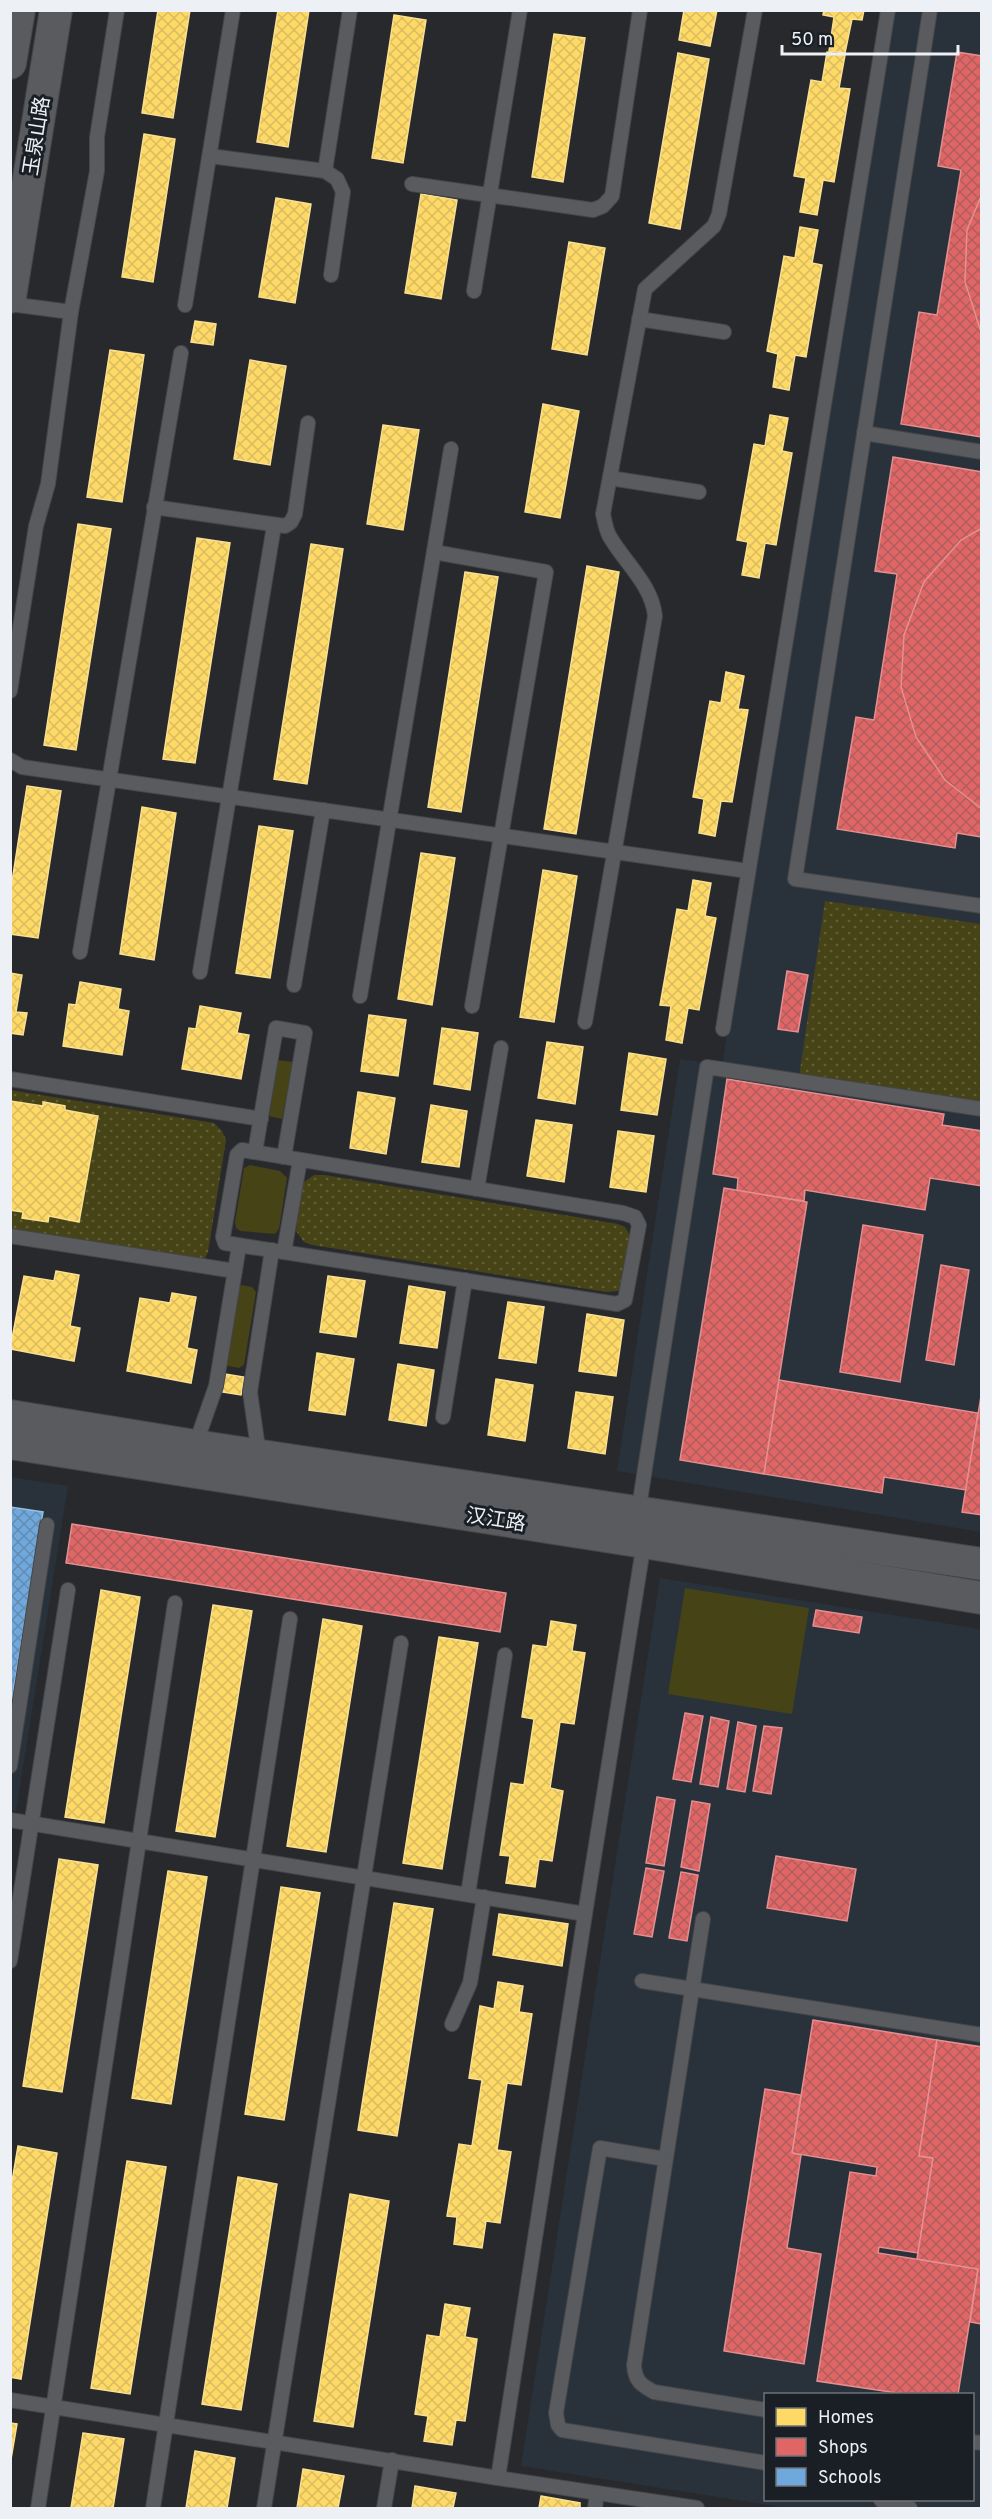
<svg xmlns="http://www.w3.org/2000/svg" width="992" height="2519" viewBox="0 0 992 2519" font-family="Overpass,'Noto Sans SC',sans-serif">
	<style>
		.built { fill: #29323b; fill-rule: evenodd }
		.grass { fill: #464317 }
		.park { fill: url(#park-dots) }
		.homes { fill: url(#homes-cross-hatch); stroke: #fae091; stroke-width: 1.5 }
		.shops { fill: url(#shops-cross-hatch); stroke: #e48f91; stroke-width: 1.5 }
		.schools { fill: url(#schools-cross-hatch); stroke: #95bee3; stroke-width: 1.5 }
		.lines { fill: none; stroke-linecap: round; stroke-linejoin: round }
		.service-casing { stroke: #44464a; stroke-width: 16 }
		.tertiary-casing { stroke: #44464a; stroke-width: 34 }
		.service { stroke: #595b5e; stroke-width: 14 }
		.tertiary { stroke: #595b5e; stroke-width: 32 }
		.labels { text-anchor: middle; stroke-width: 6; stroke-linejoin: round; paint-order: stroke }
		.street-label { font-size: 20px; fill: #edf0f4; stroke: #1a1f25 }
	</style>
	<defs>
		<pattern id="park-dots" width="8" height="8" patternUnits="userSpaceOnUse" patternTransform="scale(1.5)"><rect width="8" height="8" fill="#464317"/><path d="M2 2h.1M6 6h.1" fill="none" stroke="#615e39" stroke-width="1.8" stroke-linecap="round"/></pattern>
		<pattern id="homes-cross-hatch" width="8" height="8" patternUnits="userSpaceOnUse" patternTransform="scale(1.5)"><rect width="8" height="8" fill="#ffd966"/><path d="M0 0l8 8M0 8l8-8" fill="none" stroke="#dabc60"/></pattern>
		<pattern id="shops-cross-hatch" width="8" height="8" patternUnits="userSpaceOnUse" patternTransform="scale(1.5)"><rect width="8" height="8" fill="#e06666"/><path d="M0 0l8 8M0 8l8-8" fill="none" stroke="#b25d5d"/></pattern>
		<pattern id="schools-cross-hatch" width="8" height="8" patternUnits="userSpaceOnUse" patternTransform="scale(1.5)"><rect width="8" height="8" fill="#6fa8dc"/><path d="M0 0l8 8M0 8l8-8" fill="none" stroke="#638bb0"/></pattern>
	</defs>
	<rect width="100%" height="100%" fill="#27292c"/>
	<g class="built">
		<path d="M895 11H981V1532L617 1471 680 1059 722 1065Z"/>
		<path d="M10 1477 68 1486 16 1811H10Z"/>
		<path d="M660 1578 981 1629V2508H787L521 2466ZM766 2394H972V2500H766Z"/>
	</g>
	<g class="grass">
		<path d="M278 1060 293 1062 282 1119 269 1116Z"/>
		<path d="M250 1165 280 1171 287 1178 279 1229 275 1234 240 1231 236 1228 235 1222 244 1168Z"/>
		<path d="M242 1285 252 1287 256 1292 244 1365 239 1368 228 1366 225 1362 237 1288Z"/>
		<path d="M685 1588 809 1608 792 1714 668 1694Z"/>
	</g>
	<g class="park">
		<path d="M825 901 981 924V1106L799 1077Z"/>
		<path d="M10 1090 214 1123 222 1131 226 1140 208 1252 205 1258 201 1260 11 1230Z"/>
		<path d="M314 1175H325L618 1224 625 1227 631 1237 622 1285 618 1291 606 1292 312 1245 304 1242 296 1231 303 1183Z"/>
	</g>
	<g class="homes">
		<path d="M158 10H190L173 118 142 113Z"/>
		<path d="M278 10H309L288 147 257 142Z"/>
		<path d="M684 10H717L710 46 679 40Z"/>
		<path d="M824 10H864L862 20 852 19 845 53 829 51 834 17 823 15Z"/>
		<path d="M394 15 426 20 403 163 372 158Z"/>
		<path d="M554 34 585 38 563 182 532 177Z"/>
		<path d="M827 52 845 55 839 88 850 89 834 182 823 180 817 215 800 212 806 178 794 176 811 80 822 82Z"/>
		<path d="M678 53 709 59 680 229 649 223Z"/>
		<path d="M144 134 175 139 153 282 122 277Z"/>
		<path d="M421 194 457 200 441 299 405 293Z"/>
		<path d="M276 198 311 204 295 303 259 297Z"/>
		<path d="M800 227 818 230 812 263 822 265 806 357 795 355 789 390 773 387 778 354 767 351 784 256 795 258Z"/>
		<path d="M569 242 605 248 587 355 552 349Z"/>
		<path d="M195 321 216 324 213 345 191 342Z"/>
		<path d="M110 350 144 355 122 502 87 497Z"/>
		<path d="M250 360 286 366 270 465 234 459Z"/>
		<path d="M543 404 579 411 560 518 525 512Z"/>
		<path d="M770 415 788 418 782 451 792 453 776 545 765 543 759 578 742 575 748 542 737 540 754 444 765 446Z"/>
		<path d="M383 425 419 430 403 530 367 524Z"/>
		<path d="M78 524 111 529 76 750 44 745Z"/>
		<path d="M197 538 230 543 195 763 163 759Z"/>
		<path d="M311 544 343 549 307 784 274 779Z"/>
		<path d="M587 566 619 572 576 834 544 829Z"/>
		<path d="M465 572 498 577 461 812 428 807Z"/>
		<path d="M726 672 744 676 738 709 748 710 732 802 721 801 715 836 699 833 704 799 693 797 710 701 721 703Z"/>
		<path d="M27 786 61 791 38 938 10 934V894Z"/>
		<path d="M142 807 176 813 154 960 120 954Z"/>
		<path d="M259 826 293 831 270 978 236 973Z"/>
		<path d="M421 853 455 858 432 1005 398 999Z"/>
		<path d="M543 870 577 876 554 1022 520 1017Z"/>
		<path d="M693 880 711 883 705 916 716 918 699 1010 688 1008 682 1043 666 1040 671 1006 660 1005 677 909 688 911Z"/>
		<path d="M10 973 22 975 16 1012 27 1013 23 1035 10 1033Z"/>
		<path d="M80 982 121 989 118 1009 129 1011 122 1055 63 1046 69 1004 76 1005Z"/>
		<path d="M200 1006 241 1013 237 1033 249 1035 241 1079 182 1069 189 1028 196 1029Z"/>
		<path d="M369 1015 406 1020 398 1076 361 1071Z"/>
		<path d="M442 1028 478 1033 470 1090 434 1084Z"/>
		<path d="M547 1042 583 1047 575 1104 538 1098Z"/>
		<path d="M629 1053 666 1059 657 1115 621 1110Z"/>
		<path d="M358 1092 395 1098 386 1154 350 1148Z"/>
		<path d="M10 1101 43 1106V1102L65 1106V1110L98 1116 79 1222 49 1216 48 1222 22 1218 23 1212 10 1210Z"/>
		<path d="M431 1105 467 1111 459 1167 422 1162Z"/>
		<path d="M536 1120 572 1125 564 1182 527 1176Z"/>
		<path d="M618 1131 654 1136 646 1192 610 1187Z"/>
		<path d="M56 1271 79 1275 70 1326 80 1328 74 1361 10 1349 24 1276 54 1281Z"/>
		<path d="M328 1276 365 1281 356 1337 320 1332Z"/>
		<path d="M409 1286 445 1292 437 1348 400 1343Z"/>
		<path d="M172 1293 196 1297 187 1348 197 1350 191 1383 127 1371 140 1298 170 1303Z"/>
		<path d="M508 1302 544 1307 536 1363 499 1358Z"/>
		<path d="M587 1314 624 1320 616 1376 579 1371Z"/>
		<path d="M317 1353 354 1359 345 1415 309 1410Z"/>
		<path d="M398 1364 434 1370 426 1426 389 1420Z"/>
		<path d="M225 1374 244 1377 241 1395 222 1392Z"/>
		<path d="M496 1379 533 1385 525 1441 488 1435Z"/>
		<path d="M576 1392 613 1397 605 1454 568 1448Z"/>
		<path d="M101 1590 140 1597 104 1823 65 1817Z"/>
		<path d="M213 1605 252 1611 215 1837 176 1831Z"/>
		<path d="M323 1619 362 1626 326 1852 287 1846Z"/>
		<path d="M551 1621 576 1625 572 1651 585 1653 574 1724 560 1722 550 1788 563 1791 552 1861 539 1859 535 1887 506 1883 510 1856 500 1855 511 1783 524 1785 534 1719 522 1717 533 1645 547 1647Z"/>
		<path d="M439 1637 478 1643 442 1869 403 1863Z"/>
		<path d="M59 1859 98 1865 62 2092 23 2086Z"/>
		<path d="M168 1871 207 1877 171 2104 132 2098Z"/>
		<path d="M281 1887 320 1893 284 2120 245 2114Z"/>
		<path d="M394 1903 433 1909 397 2136 358 2130Z"/>
		<path d="M499 1914 568 1924 562 1966 493 1955Z"/>
		<path d="M498 1982 523 1986 519 2012 532 2014 521 2085 507 2083 497 2150 511 2152 500 2223 486 2221 482 2248 454 2244 457 2217 447 2216 459 2144 472 2146 482 2080 469 2078 480 2006 494 2009Z"/>
		<path d="M18 2146 57 2153 21 2379 10 2377V2193Z"/>
		<path d="M127 2161 166 2167 130 2394 91 2388Z"/>
		<path d="M238 2177 277 2184 241 2410 202 2404Z"/>
		<path d="M350 2194 389 2201 353 2427 314 2421Z"/>
		<path d="M445 2304 470 2308 465 2337 477 2339 465 2421 456 2420 452 2445 424 2441 428 2416 415 2414 427 2335 440 2337Z"/>
		<path d="M10 2423 17 2424 10 2465Z"/>
		<path d="M83 2433 124 2439 113 2508H71Z"/>
		<path d="M195 2451 235 2458 227 2508H186Z"/>
		<path d="M303 2469 344 2476 338 2508H297Z"/>
		<path d="M415 2486 456 2493 453 2508H412Z"/>
		<path d="M541 2496 580 2503V2508H539Z"/>
	</g>
	<g class="shops">
		<path d="M957 52 982 56V437L901 424 919 312 937 315 961 170 938 166Z"/>
		<path d="M982 194V335L965 282 967 230Z"/>
		<path d="M893 457 982 472V837L957 833 955 848 837 829 856 717 874 720 897 574 875 571Z"/>
		<path d="M982 528V809L945 780 916 737 901 687 904 635 924 582 961 540Z"/>
		<path d="M787 971 808 975 798 1032 778 1029Z"/>
		<path d="M727 1079 944 1114 942 1125 982 1131V1186L930 1178 925 1210 805 1190 804 1201 737 1191 738 1178 713 1174Z"/>
		<path d="M724 1188 807 1202 764 1474 680 1460Z"/>
		<path d="M863 1225 923 1235 900 1382 840 1372Z"/>
		<path d="M941 1265 969 1270 954 1365 926 1360Z"/>
		<path d="M779 1380 978 1413 966 1490 884 1477 882 1493 764 1474Z"/>
		<path d="M982 1390V1515L962 1512Z"/>
		<path d="M72 1524 506 1593 500 1632 66 1563Z"/>
		<path d="M816 1610 862 1617 859 1633 813 1626Z"/>
		<path d="M685 1713 703 1716 691 1782 673 1779Z"/>
		<path d="M711 1717 729 1721 718 1787 700 1784Z"/>
		<path d="M738 1722 756 1726 745 1792 727 1789Z"/>
		<path d="M764 1726 782 1728 771 1794 753 1791Z"/>
		<path d="M657 1797 675 1800 664 1866 646 1863Z"/>
		<path d="M692 1801 710 1804 699 1871 681 1867Z"/>
		<path d="M776 1856 856 1869 847 1921 767 1908Z"/>
		<path d="M646 1868 664 1871 652 1937 634 1934Z"/>
		<path d="M681 1872 698 1875 687 1941 669 1938Z"/>
		<path d="M813 2020 937 2040 919 2156 933 2158 918 2253 879 2247 878 2253 978 2269 958 2394H904L817 2381 850 2172 876 2176 877 2167 792 2153Z"/>
		<path d="M937 2040 982 2047V2324L970 2322 978 2269 917 2259 933 2158 919 2156Z"/>
		<path d="M765 2089 801 2095 792 2153 801 2155 787 2248 821 2254 804 2364 724 2351Z"/>
	</g>
	<path class="schools" d="M10 1507 43 1512 10 1711Z"/>
	<g class="lines">
		<defs>
			<g id="service">
				<path d="M930 10 795 879 982 906"/>
				<path d="M210 156 325 171 337 179 343 192 331 275"/>
				<path d="M325 171 350 10"/>
				<path d="M412 184 593 210 603 206 612 196 640 10"/>
				<path d="M474 291 520 10"/>
				<path d="M10 304 71 312 48 484 36 526 10 691"/>
				<path d="M185 305 233 10"/>
				<path d="M71 312 97 171V137L117 10"/>
				<path d="M639 319 724 332"/>
				<path d="M864 433 982 452"/>
				<path d="M610 478 699 492"/>
				<path d="M154 507 285 526 291 522 295 514 308 423"/>
				<path d="M434 552 546 572 472 1006"/>
				<path d="M10 760 22 767 748 871"/>
				<path d="M80 952 181 353"/>
				<path d="M200 972 274 526"/>
				<path d="M294 985 323 810"/>
				<path d="M360 996 451 449"/>
				<path d="M585 1022 655 616C652 585 625 563 610 537 606 531 605 522 603 514L645 289 714 226 719 214 755 10"/>
				<path d="M723 1029 888 10"/>
				<path d="M10 1079 261 1119"/>
				<path d="M242 1150 623 1213 635 1217 639 1225 625 1300 617 1304 225 1243 223 1237 237 1155Z"/>
				<path d="M255 1152 276 1028 305 1033 284 1157"/>
				<path d="M477 1189 501 1048"/>
				<path d="M10 1236 235 1271"/>
				<path d="M284 1252 300 1160"/>
				<path d="M443 1417 465 1280"/>
				<path d="M195 1446 216 1386 239 1246"/>
				<path d="M259 1455 250 1392 272 1250"/>
				<path d="M638 1514 707 1067 982 1109"/>
				<path d="M10 1766 47 1525"/>
				<path d="M10 1820 585 1914 498 2478 697 2508"/>
				<path d="M468 1894 505 1655"/>
				<path d="M585 1914 644 1542"/>
				<path d="M703 1919 634 2365C635 2381 641 2385 654 2392L766 2410"/>
				<path d="M10 1961 68 1590"/>
				<path d="M642 1981 982 2035"/>
				<path d="M452 2024 470 1983 484 1897"/>
				<path d="M665 2159 600 2148 556 2413 558 2425 562 2430 766 2463"/>
				<path d="M10 2400 498 2478"/>
				<path d="M972 2442 982 2443"/>
				<path d="M881 2500 885 2504 910 2508"/>
				<path d="M38 2508 175 1603"/>
				<path d="M153 2508 290 1619"/>
				<path d="M264 2508 401 1643"/>
				<path d="M384 2508 392 2460"/>
				<path d="M595 2508 597 2493"/>
			</g>
			<g id="tertiary">
				<path d="M10 63 19 10"/>
				<path d="M10 297 56 10"/>
				<path d="M10 1416 195 1446 982 1564"/>
				<path d="M10 1443 644 1542 982 1598"/>
			</g>
		</defs>
		<use href="#service" class="service-casing"/>
		<use href="#tertiary" class="tertiary-casing"/>
		<use href="#service" class="service"/>
		<use href="#tertiary" class="tertiary"/>
	</g>
	<g class="labels">
		<g class="street-label">
			<text transform="translate(36 136) rotate(-81)" y="7">玉泉山路</text>
			<text transform="translate(496 1519) rotate(9)" y="7">汉江路</text>
		</g>
	</g>
	<rect width="992" height="2519" fill="none" stroke="#edf0f4" stroke-width="24"/>
	<rect x="764" y="2393" width="210" height="108" fill="#1a1f25" stroke="#6e7378" stroke-width="1.5"/>
	<rect x="776" y="2408" width="30" height="18" fill="#ffd966" stroke="#6e7378" stroke-width="1.5"/>
	<text x="818" y="2423" font-size="18" fill="#edf0f4">Homes</text>
	<rect x="776" y="2438" width="30" height="18" fill="#e06666" stroke="#6e7378" stroke-width="1.5"/>
	<text x="818" y="2453" font-size="18" fill="#edf0f4">Shops</text>
	<rect x="776" y="2468" width="30" height="18" fill="#6fa8dc" stroke="#6e7378" stroke-width="1.5"/>
	<text x="818" y="2483" font-size="18" fill="#edf0f4">Schools</text>
	<path d="M782 45v9h176v-9" fill="none" stroke="#edf0f4" stroke-width="3"/>
	<text x="791" y="45" font-size="18" fill="#edf0f4" stroke="#1a1f25" stroke-width="4.5" paint-order="stroke">50 m</text>
</svg>
